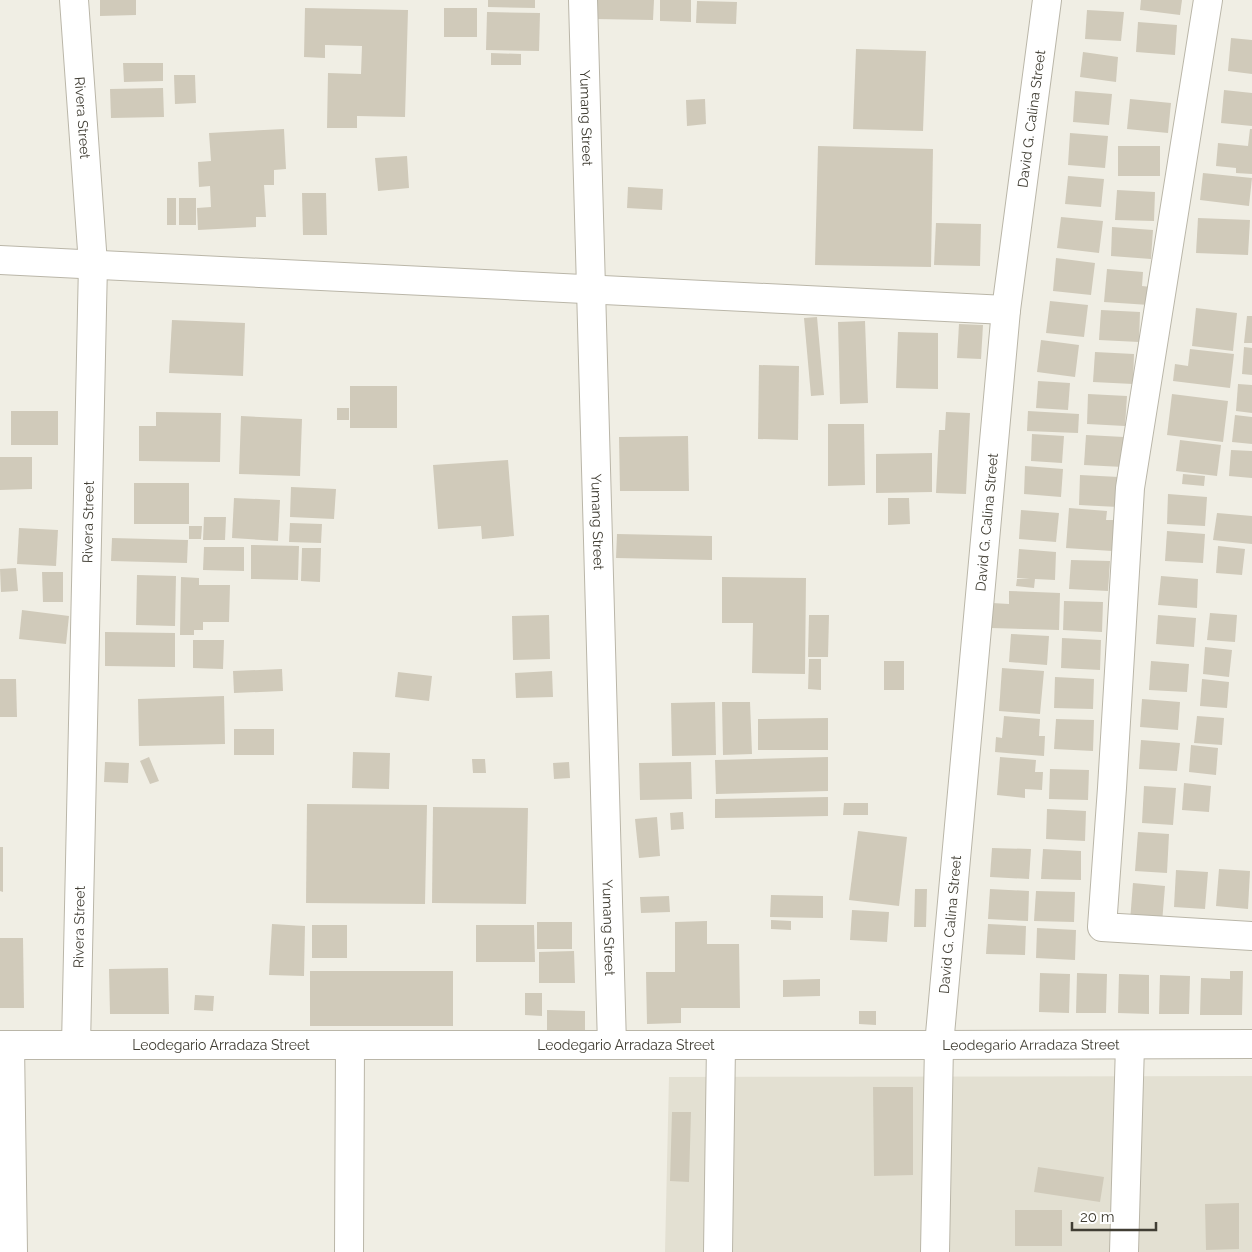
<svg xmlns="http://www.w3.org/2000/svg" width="1252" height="1252" viewBox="0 0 1252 1252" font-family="Raleway,sans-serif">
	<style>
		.residential { fill: #e3e0d2 }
		.building { fill: #d0caba }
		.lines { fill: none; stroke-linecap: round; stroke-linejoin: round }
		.minor-casing { stroke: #bab6a8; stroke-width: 30 }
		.minor { stroke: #fff; stroke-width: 28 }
		.labels { text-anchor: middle; stroke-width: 4; stroke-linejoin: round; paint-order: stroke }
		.street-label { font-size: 14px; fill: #413e34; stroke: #fff }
	</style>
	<rect width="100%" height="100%" fill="#f0eee4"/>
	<path class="residential" d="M1252 1076V1252H665L669 1077Z"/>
	<g class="building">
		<path d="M100 0H136V15L100 16Z"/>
		<path d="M488 0H535V8L488 7Z"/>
		<path d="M596 0H654L653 20 595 19Z"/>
		<path d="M660 0H691V22L660 21Z"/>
		<path d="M1141 0H1182L1180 15 1140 10Z"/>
		<path d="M697 1 737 2 736 24 696 23Z"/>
		<path d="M305 8 408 10 405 117 357 116V128H327L328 73 361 74 362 46 325 45V58L304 57Z"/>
		<rect x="444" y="8" width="33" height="29"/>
		<path d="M1087 10 1124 12 1121 41 1085 39Z"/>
		<path d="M487 12 540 13 539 51 486 50Z"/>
		<path d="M1138 22 1177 25 1175 55 1136 52Z"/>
		<path d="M1231 38 1252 40V74L1228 71Z"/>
		<path d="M856 49 926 51 923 131 853 129Z"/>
		<path d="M1083 52 1118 57 1116 82 1080 77Z"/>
		<path d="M491 53 521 54V65H491Z"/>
		<path d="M123 63H163V81L124 82Z"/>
		<path d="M174 75H195L196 103 175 104Z"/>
		<path d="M163 88 164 117 111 118 110 89Z"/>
		<path d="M1224 90 1252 93V126L1221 123Z"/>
		<path d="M1075 91 1112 94 1109 125 1073 122Z"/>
		<path d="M705 99 706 124 687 126 686 100Z"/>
		<path d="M1130 99 1171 103 1168 133 1127 129Z"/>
		<path d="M284 129 286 169 274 170V185H264L266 217H256V227L198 230 197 208 211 207 210 186 199 187 198 162 211 161 209 133Z"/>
		<path d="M1250 129H1252V174L1236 173V168L1216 166 1218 143 1248 146Z"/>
		<path d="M1070 133 1108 136 1105 168 1068 165Z"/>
		<path d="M818 146 933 149 931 267 815 265Z"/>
		<rect x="1118" y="146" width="42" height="30"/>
		<path d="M407 156 409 188 378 191 375 158Z"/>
		<path d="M1203 173 1252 178 1249 206 1200 200Z"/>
		<path d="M1068 176 1104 179 1101 207 1065 204Z"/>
		<path d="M628 187 663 189 662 210 627 208Z"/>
		<path d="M1117 190 1155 192 1154 221 1115 220Z"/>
		<path d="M302 193H326L327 235H303Z"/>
		<rect x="167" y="198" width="9" height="27"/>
		<rect x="179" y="198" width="17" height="27"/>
		<path d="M1061 217 1103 221 1099 253 1057 248Z"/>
		<path d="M1198 218 1250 220 1248 255 1196 253Z"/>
		<path d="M936 223 981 224 980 266 934 265Z"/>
		<path d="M1112 227 1153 230 1151 259 1111 256Z"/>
		<path d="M1056 258 1095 263 1091 295 1053 291Z"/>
		<path d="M1107 269 1143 272 1142 286 1151 287 1149 305 1104 302Z"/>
		<path d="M1050 301 1088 305 1084 337 1046 333Z"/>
		<path d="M1196 308 1237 313 1233 351 1192 346Z"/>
		<path d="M1101 310 1140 312 1139 342 1099 340Z"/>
		<path d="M1247 316H1252V343H1244Z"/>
		<path d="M817 317 824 395 811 396 804 318Z"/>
		<path d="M172 320 245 323 243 376 169 373Z"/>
		<path d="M865 321 868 403 840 404 838 322Z"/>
		<path d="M959 324 983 325 981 359 957 358Z"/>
		<path d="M898 332 938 333V389L896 388Z"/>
		<path d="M1041 340 1079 345 1075 377 1037 372Z"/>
		<path d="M1244 347 1252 348V375L1242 374Z"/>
		<path d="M1190 349 1234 354 1230 388 1173 381 1175 364 1188 366Z"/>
		<path d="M1095 352 1134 354 1133 384 1093 382Z"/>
		<path d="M759 365 799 366 798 440 758 439Z"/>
		<path d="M1038 381 1070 383 1068 410 1036 408Z"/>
		<path d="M1238 384 1252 385V413L1236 411Z"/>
		<rect x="350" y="386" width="47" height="42"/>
		<path d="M1088 394 1127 396 1125 426 1087 424Z"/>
		<path d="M1172 394 1228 401 1223 442 1167 435Z"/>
		<rect x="337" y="408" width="12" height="12"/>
		<rect x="11" y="411" width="47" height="34"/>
		<path d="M1028 411 1079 414 1078 433 1027 431Z"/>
		<path d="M156 412 221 413 220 462 139 461V426H156Z"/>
		<path d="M946 412 970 413 966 494 936 493 939 430H945Z"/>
		<path d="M1235 415 1252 417V444L1232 442Z"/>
		<path d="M241 416 302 419 300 476 239 474Z"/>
		<path d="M828 424H864L865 485 828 486Z"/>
		<path d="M1032 434 1064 436 1062 463 1031 461Z"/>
		<path d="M1086 435 1124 437 1123 467 1084 465Z"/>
		<path d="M688 436 689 491H620L619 437Z"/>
		<path d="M1180 440 1221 445 1217 476 1176 471Z"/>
		<path d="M1231 450 1252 451V478L1229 476Z"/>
		<path d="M932 453V492L876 493V454Z"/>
		<path d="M0 457H32V489L0 490Z"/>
		<path d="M508 460 514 536 482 539 481 526 438 529 433 465Z"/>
		<path d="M1025 466 1063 469 1061 497 1024 494Z"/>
		<path d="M1183 474 1205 476 1204 486 1182 484Z"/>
		<path d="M1080 475 1119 477 1118 507 1079 505Z"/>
		<rect x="134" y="483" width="55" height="41"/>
		<path d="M291 487 336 489 334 519 290 517Z"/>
		<path d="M1168 494 1207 497 1205 526 1167 524Z"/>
		<path d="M234 498 280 500 278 541 232 538Z"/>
		<path d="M888 498H909L910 524 888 525Z"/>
		<path d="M1069 508 1107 511 1106 520H1115L1112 551 1066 548Z"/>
		<path d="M1021 510 1059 513 1056 542 1019 539Z"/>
		<path d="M1217 513 1252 516V544L1213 540Z"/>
		<path d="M204 517H226L225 540H203Z"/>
		<path d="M290 523 322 524 321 543 289 542Z"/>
		<path d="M189 526H202L201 539H189Z"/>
		<path d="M19 528 58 530 56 566 17 564Z"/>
		<path d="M1167 531 1205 534 1203 563 1165 561Z"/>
		<path d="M617 534 712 536V560L616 558Z"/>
		<path d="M112 538 188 540 187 563 111 561Z"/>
		<path d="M251 545 299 546 298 580 251 579Z"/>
		<path d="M1218 546 1245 549 1242 575 1216 573Z"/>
		<path d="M204 547H244V571L203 570Z"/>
		<path d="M302 548H321L320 582 301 581Z"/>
		<path d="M1019 549 1056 552 1055 580 1035 579 1034 588 1016 586 1017 579H1030L1017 578Z"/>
		<path d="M1071 560 1110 561 1108 591 1069 589Z"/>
		<path d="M16 568 18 591 1 592 0 569Z"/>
		<path d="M42 572H63V602H43Z"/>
		<path d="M137 575 176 576 175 626 136 625Z"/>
		<path d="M1161 576 1198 579 1197 608 1158 605Z"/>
		<path d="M181 577 199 578V585H230L229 622H203V630H194V635H180Z"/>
		<path d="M722 577 806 578 805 674 752 673 753 623H722Z"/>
		<path d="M1009 591 1060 593 1059 630 991 628 992 603 1009 604Z"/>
		<path d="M1064 601 1103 602 1102 632 1063 630Z"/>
		<path d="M22 610 69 616 66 644 19 639Z"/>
		<path d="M1210 613 1237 615 1235 642 1207 640Z"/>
		<path d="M549 615 550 659 513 660 512 616Z"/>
		<path d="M809 615H829L828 657H808Z"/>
		<path d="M1158 615 1196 618 1194 647 1156 644Z"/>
		<path d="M105 632 175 633V667L105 666Z"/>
		<path d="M1011 634 1049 636 1047 665 1009 662Z"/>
		<path d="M1062 638 1101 640 1100 670 1061 668Z"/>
		<path d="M193 640H224L223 669 193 668Z"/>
		<path d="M1205 647 1232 650 1229 677 1203 674Z"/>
		<path d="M809 659H821V690L808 689Z"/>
		<rect x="884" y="661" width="20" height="29"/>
		<path d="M1151 661 1189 664 1187 692 1149 690Z"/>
		<path d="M1002 668 1044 671 1040 714 999 711Z"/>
		<path d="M282 669 283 691 234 693 233 671Z"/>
		<path d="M552 671 553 697 516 698 515 673Z"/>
		<path d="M398 672 432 676 429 701 395 697Z"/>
		<path d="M1055 677 1094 679 1093 709 1054 708Z"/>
		<path d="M0 679H16L17 717H0Z"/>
		<path d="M1202 679 1229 682 1227 708 1200 706Z"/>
		<path d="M224 696 225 744 139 746 138 699Z"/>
		<path d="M1142 699 1180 702 1178 730 1140 727Z"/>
		<path d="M715 702 716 755 672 756 671 703Z"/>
		<path d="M722 702H750L752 754 723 755Z"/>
		<path d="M1004 716 1040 719 1039 736H1045L1044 756 995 752 996 737 1002 738Z"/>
		<path d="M1197 716 1224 718 1222 745 1194 743Z"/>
		<path d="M828 718V750H758V719Z"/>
		<path d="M1056 719 1094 720 1093 751 1054 749Z"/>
		<rect x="234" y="729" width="40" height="26"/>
		<path d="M1141 740 1180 743 1177 771 1139 769Z"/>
		<path d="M1191 745 1218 748 1216 775 1189 772Z"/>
		<path d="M353 752 390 753 389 789 352 788Z"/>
		<path d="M149 757 159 781 150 784 140 761Z"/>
		<path d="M828 757V791L716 794 715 760Z"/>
		<path d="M1000 757 1036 760 1035 772H1043L1042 790 1025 789V798L997 795Z"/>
		<path d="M472 759H485L486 773H473Z"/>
		<path d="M105 762 129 763 128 783 104 782Z"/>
		<path d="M569 762 570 778 554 779 553 763Z"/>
		<path d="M691 762 692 799 640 800 639 763Z"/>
		<path d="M1050 769 1089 770 1088 800 1049 799Z"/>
		<path d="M1184 783 1211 786 1209 812 1182 810Z"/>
		<path d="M1144 786 1176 788 1173 825 1142 823Z"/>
		<path d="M828 797V816L715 818V799Z"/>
		<path d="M844 803H868V815H843Z"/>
		<path d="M307 804 427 805 425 904 306 903Z"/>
		<path d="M433 807 528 808 526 904 432 903Z"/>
		<path d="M1047 809 1086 811 1085 841 1046 839Z"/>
		<path d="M683 812 684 829 671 830 670 813Z"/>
		<path d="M657 817 660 856 639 858 635 819Z"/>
		<path d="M858 831 907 837 899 906 849 900Z"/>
		<path d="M1138 832 1169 834 1167 873 1135 871Z"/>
		<path d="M0 847H3V892L0 891Z"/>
		<path d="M992 848 1031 849 1029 879 990 877Z"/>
		<path d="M1043 849 1081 851V880L1041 879Z"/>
		<path d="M1219 869 1250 871 1248 909 1216 906Z"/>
		<path d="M1176 870 1208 872 1205 909 1174 907Z"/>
		<path d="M1133 883 1165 886 1162 923 1130 921Z"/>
		<path d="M915 889H927L926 927H914Z"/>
		<path d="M990 889 1029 891 1028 921 988 919Z"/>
		<path d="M1036 891 1075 892 1074 922 1034 921Z"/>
		<path d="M771 895 823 896V918L770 917Z"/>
		<path d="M669 896 670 912 641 913 640 897Z"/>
		<path d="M852 910 889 912 887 942 850 940Z"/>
		<path d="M771 920 791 921V930L771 929Z"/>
		<path d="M707 921V944H739L740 1008H681V1023L647 1024 646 972H675V922Z"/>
		<rect x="537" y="922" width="35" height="27"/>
		<path d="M272 924 305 926 304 976 269 975Z"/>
		<path d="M988 924 1026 926 1025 955 986 954Z"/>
		<rect x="312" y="925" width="35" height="33"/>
		<path d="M476 925H534L535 962H476Z"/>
		<path d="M1037 928 1076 930 1075 960 1036 958Z"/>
		<path d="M0 938H23L24 1008H0Z"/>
		<path d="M574 951 575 983H539V952Z"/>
		<path d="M168 968 169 1014H110L109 969Z"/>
		<rect x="310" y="971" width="143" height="55"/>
		<path d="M1230 971H1243L1242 1015H1200L1201 978 1230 979Z"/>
		<path d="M1040 973 1070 974 1069 1013 1039 1012Z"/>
		<path d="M1077 973 1107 974 1106 1013H1076Z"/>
		<path d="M1119 974 1149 975V1014L1118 1013Z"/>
		<path d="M1160 975 1190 976 1189 1014H1159Z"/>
		<path d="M820 979V996L783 997V980Z"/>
		<path d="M525 993H542V1016L525 1015Z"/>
		<path d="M195 995 214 996 213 1011 194 1010Z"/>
		<path d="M547 1010 585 1011V1031H547Z"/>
		<path d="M859 1011H876V1025L859 1024Z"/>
		<path d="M873 1087H913V1175L874 1176Z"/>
		<path d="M672 1112H691L689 1182 670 1181Z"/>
		<path d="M1038 1167 1104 1177 1100 1202 1034 1192Z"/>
		<path d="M1239 1203V1249L1206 1250 1205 1204Z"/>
		<rect x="1015" y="1210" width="47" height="36"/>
	</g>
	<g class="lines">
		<defs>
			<g id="minor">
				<path id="s1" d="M74 0 93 264 76 1045"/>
				<path id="s2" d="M583 0 612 1045"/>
				<path d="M1208 0 1130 488 1112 788 1102 927 1252 936"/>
				<path d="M0 260 1006 310"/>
				<path id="s3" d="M0 1045H939L1252 1044"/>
				<path d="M10 1045 13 1252"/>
				<path d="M349 1252 350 1045"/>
				<path d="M718 1252 721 1045"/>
				<path id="s4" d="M935 1252 939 1045 1006 310 1047 0"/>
				<path d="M1124 1252 1130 1045"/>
			</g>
		</defs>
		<use href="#minor" class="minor-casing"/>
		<use href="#minor" class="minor"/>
	</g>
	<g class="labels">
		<g class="street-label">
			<text dy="5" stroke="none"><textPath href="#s1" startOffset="118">Rivera Street</textPath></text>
			<text dy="5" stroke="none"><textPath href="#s2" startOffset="118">Yumang Street</textPath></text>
			<text dy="5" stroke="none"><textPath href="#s4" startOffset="1138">David G. Calina Street</textPath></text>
			<text transform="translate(88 522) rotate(-89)" y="5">Rivera Street</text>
			<text dy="5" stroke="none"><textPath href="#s2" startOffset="522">Yumang Street</textPath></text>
			<text dy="5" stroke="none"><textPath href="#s4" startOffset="732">David G. Calina Street</textPath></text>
			<text dy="5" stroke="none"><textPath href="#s4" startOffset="328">David G. Calina Street</textPath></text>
			<text transform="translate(79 927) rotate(-89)" y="5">Rivera Street</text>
			<text dy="5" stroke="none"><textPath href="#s2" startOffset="928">Yumang Street</textPath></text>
			<text dy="5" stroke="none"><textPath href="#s3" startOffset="221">Leodegario Arradaza Street</textPath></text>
			<text dy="5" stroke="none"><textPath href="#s3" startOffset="626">Leodegario Arradaza Street</textPath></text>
			<text dy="5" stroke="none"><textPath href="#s3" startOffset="1031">Leodegario Arradaza Street</textPath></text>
		</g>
	</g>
	<path d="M1072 1222v8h84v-8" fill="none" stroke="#413e34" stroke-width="2.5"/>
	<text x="1080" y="1222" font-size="15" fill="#413e34" stroke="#ffffff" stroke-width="4" paint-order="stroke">20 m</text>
</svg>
